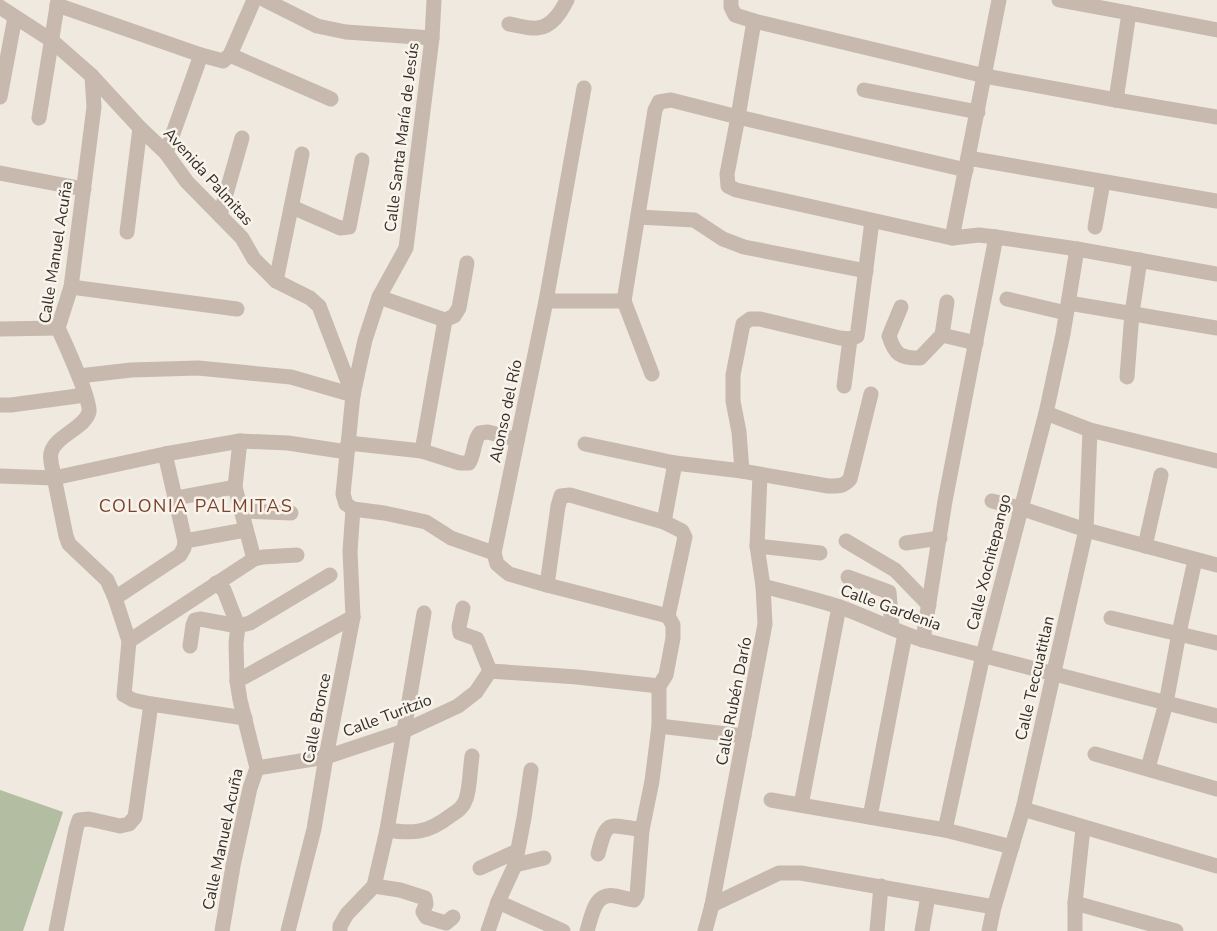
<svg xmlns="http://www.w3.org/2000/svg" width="1217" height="931" viewBox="0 0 1217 931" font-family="'Nunito Sans',sans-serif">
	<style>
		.green { fill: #b3bda1 }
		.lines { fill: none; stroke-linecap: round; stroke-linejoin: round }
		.minor { stroke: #c7b9ad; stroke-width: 15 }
		.labels { text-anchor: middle; stroke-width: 5; stroke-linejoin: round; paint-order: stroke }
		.street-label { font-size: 16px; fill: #362e2a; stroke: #f8f3eb }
		.neighbourhood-label { font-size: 18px; letter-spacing: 1.5px; fill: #7b422d; stroke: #f8f3eb }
	</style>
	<rect width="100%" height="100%" fill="#f0e9df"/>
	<path class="green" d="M0 790 63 812 23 931H0Z"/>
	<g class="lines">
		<g class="minor">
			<path d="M265 0 317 26 346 32 432 38"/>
			<path d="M434 0 432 38 406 248 379 297 365 340 353 395 343 494 346 504 353 509 384 513 426 522 451 538 494 553"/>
			<path d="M731 0V7L735 15 754 21 985 76 1116 100 1217 117"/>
			<path d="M1059 0 1129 13"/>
			<path d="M57 5 201 55 223 61 230 55 254 0"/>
			<path d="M0 7 51 40 92 76 140 128 166 153 187 182 242 238 254 259 276 281 310 298 319 306 353 395"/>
			<path d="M754 21 738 117 727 174 728 186 736 190 952 238 979 235 996 237 1077 249 1217 274"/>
			<path d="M509 24C517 25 528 29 537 28 552 27 561 12 567 0"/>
			<path d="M230 55 331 99"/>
			<path d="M92 76 94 107 71 287 58 328C64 341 92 403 89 412 85 428 55 436 51 453 50 456 51 459 51 462L66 536 69 544 107 580 115 598 129 641 124 695 133 700 151 704 245 718"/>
			<path d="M584 88 546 301 494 553 497 564 509 574 547 585 668 616"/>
			<path d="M864 90 978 112"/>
			<path d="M0 97 15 17"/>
			<path d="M1116 100 1129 13 1217 30"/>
			<path d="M39 118 58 0"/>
			<path d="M166 153 201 55"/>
			<path d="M968 158 1217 201"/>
			<path d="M0 173 84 189"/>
			<path d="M292 207 340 228 349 227 362 160"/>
			<path d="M220 215 242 138"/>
			<path d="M638 217 694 220 723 239 744 247 866 271"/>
			<path d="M1095 227 1103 182"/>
			<path d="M127 232 140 128"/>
			<path d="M952 238 999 0"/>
			<path d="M276 281 302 154"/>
			<path d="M71 287 237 309"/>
			<path d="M379 297 445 320"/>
			<path d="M1007 299 1066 313"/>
			<path d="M546 301H624"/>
			<path d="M947 302 942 335 976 343"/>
			<path d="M1069 303 1217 328"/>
			<path d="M901 307 889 336C895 355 900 358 920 358L942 335"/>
			<path d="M445 320 454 316 459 308 467 263"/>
			<path d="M0 329 58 328"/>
			<path d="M652 374 624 301 655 110 659 102 671 100 738 117 966 170"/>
			<path d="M79 376 131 370 198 368 291 377 353 395"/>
			<path d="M1127 377 1132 313 1140 260"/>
			<path d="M844 386 850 339 857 336 858 330 872 221"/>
			<path d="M0 405H11L85 395"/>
			<path d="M1046 413 1090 430 1217 461"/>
			<path d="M240 441 235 487 254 559"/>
			<path d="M348 443 422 451 460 463H469C475 453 473 441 480 433L488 432 517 440"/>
			<path d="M585 444 675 463 742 471 828 486C838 486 843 487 850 479L871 394"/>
			<path d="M422 451 445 320"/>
			<path d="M742 471 739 432 733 401V375L743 324 750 319H760L840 338 850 339"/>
			<path d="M0 476 54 478 165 454 240 441 288 443 347 452"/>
			<path d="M176 498 235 487"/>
			<path d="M992 501 1020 508 1086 530 1217 565"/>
			<path d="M242 511 291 513"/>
			<path d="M664 522 675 463"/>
			<path d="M185 541 245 530"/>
			<path d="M846 541 895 570 929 605"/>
			<path d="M906 543 940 538"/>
			<path d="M757 546 820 553"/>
			<path d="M1145 546 1161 475"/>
			<path d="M848 577 889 592 892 628"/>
			<path d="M216 583 224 590 238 626 236 643 237 681 240 700 257 768 250 788 233 866 222 931"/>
			<path d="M547 585 558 506 561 496 570 495 664 522 682 531 685 537 668 616"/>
			<path d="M763 586C789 593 815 599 840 607 868 617 895 631 923 640L1217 716"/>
			<path d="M115 598 180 555 184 548 185 541 165 454"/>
			<path d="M463 608 459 627 460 633 477 639 490 671"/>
			<path d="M1111 618 1217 643"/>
			<path d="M923 640 945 501 996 237"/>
			<path d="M129 641 254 559 263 557 297 555"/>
			<path d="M190 646 193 625 195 620 200 619 238 626 250 623 330 575"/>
			<path d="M490 671 577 677 659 686"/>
			<path d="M237 681 353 617"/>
			<path d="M659 726 744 736"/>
			<path d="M1095 754 1217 789"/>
			<path d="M257 768 326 757 404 731 458 706 476 692 490 671"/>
			<path d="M1148 768 1166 703 1179 633 1195 560"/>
			<path d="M771 800 945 830 1012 847"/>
			<path d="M801 805 839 607"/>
			<path d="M1023 809 1217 866"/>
			<path d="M870 817 905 634"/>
			<path d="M387 830C413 834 428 833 450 816 457 811 463 808 466 799 470 788 470 769 472 756"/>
			<path d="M945 830 983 655 1046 413 1063 334 1077 249"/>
			<path d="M598 854C607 818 608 825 642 830"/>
			<path d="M515 865 544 858"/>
			<path d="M480 868 517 851"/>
			<path d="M374 886 400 890 425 898 426 904 423 912 426 917 446 923 453 917"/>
			<path d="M498 902 563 931"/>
			<path d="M1075 903 1176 931"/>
			<path d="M712 905 779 873H801L994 907"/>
			<path d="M56 931 76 829 79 820 89 819 120 826 129 824 135 817 151 704"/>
			<path d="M288 931 314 829 326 757 353 617 350 551 353 509"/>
			<path d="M340 931V926L347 914 374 886 387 830 424 613"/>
			<path d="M488 931 498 902 515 865 524 818 531 770"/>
			<path d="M587 931C592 916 594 892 615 896 621 897 627 899 634 900L637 895 642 830 652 781 659 726V686L666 675 673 638V625L668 616"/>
			<path d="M705 931 712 905 765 624 763 586 757 546 760 475"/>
			<path d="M877 931 881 886"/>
			<path d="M922 931 928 896"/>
			<path d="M989 931 994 907 1023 809 1086 530 1090 430"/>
			<path d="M1075 931V903L1083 828"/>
		</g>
	</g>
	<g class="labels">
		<g class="street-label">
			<text transform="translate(401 137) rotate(-83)" y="6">Calle Santa María de Jesús</text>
			<text transform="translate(209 176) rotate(48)" y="6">Avenida Palmitas</text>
			<text transform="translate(55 252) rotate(-81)" y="6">Calle Manuel Acuña</text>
			<text transform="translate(505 411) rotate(-78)" y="6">Alonso del Río</text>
			<text transform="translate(988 562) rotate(-76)" y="6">Calle Xochitepango</text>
			<text transform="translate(891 607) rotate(20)" y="6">Calle Gardenia</text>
			<text transform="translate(1034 678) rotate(-77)" y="6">Calle Teccuatitlan</text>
			<text transform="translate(733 701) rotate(-79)" y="6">Calle Rubén Darío</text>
			<text transform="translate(387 715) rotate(-21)" y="6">Calle Turitzio</text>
			<text transform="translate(316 718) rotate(-79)" y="6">Calle Bronce</text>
			<text transform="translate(222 839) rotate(-78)" y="6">Calle Manuel Acuña</text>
		</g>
		<g class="neighbourhood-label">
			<text x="196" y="512">COLONIA PALMITAS</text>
		</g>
	</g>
</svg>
